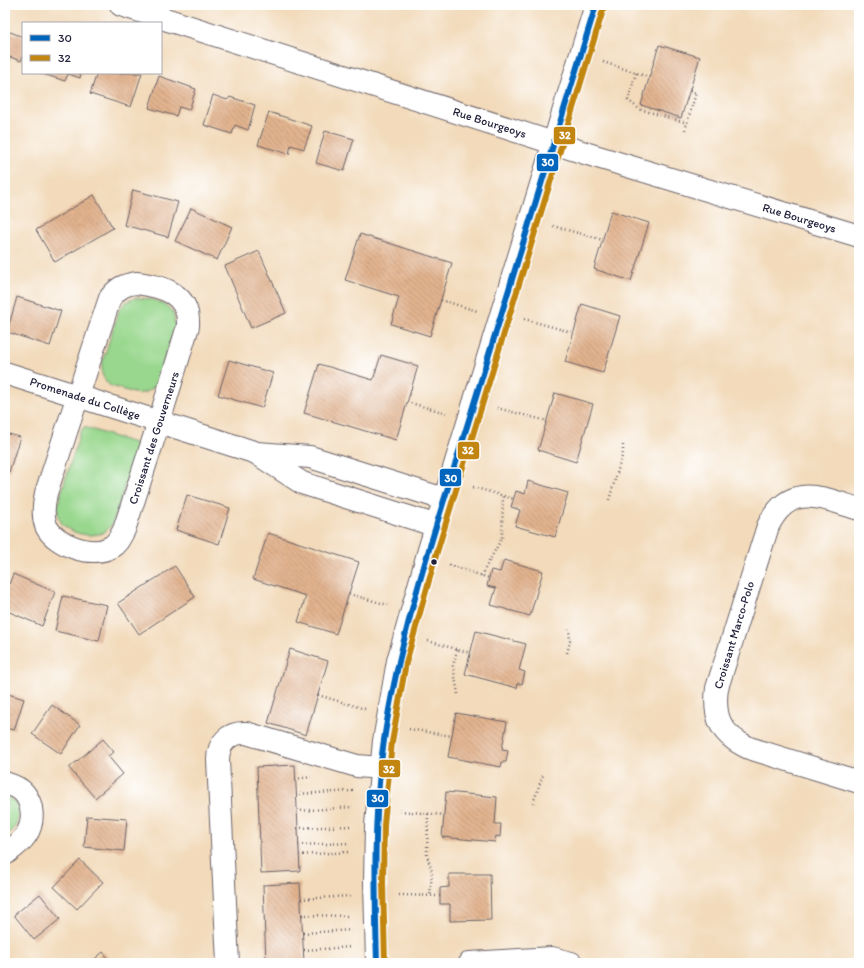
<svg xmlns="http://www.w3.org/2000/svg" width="864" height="968" viewBox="0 0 864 968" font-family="Itim,sans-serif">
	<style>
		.green { fill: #98d78d; stroke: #5d7c64 }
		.building { fill: url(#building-back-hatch) }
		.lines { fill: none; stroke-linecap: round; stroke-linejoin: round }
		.minor-casing { stroke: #6b6267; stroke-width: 24 }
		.path { stroke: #6b6267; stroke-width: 2.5; stroke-dasharray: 1 3; stroke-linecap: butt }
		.minor { stroke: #fff; stroke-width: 22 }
		.bus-1-casing { stroke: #fff; stroke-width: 9 }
		.bus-2-casing { stroke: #fff; stroke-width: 9 }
		.bus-1 { stroke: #0065bd; stroke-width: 6 }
		.bus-2 { stroke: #c2850f; stroke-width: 6 }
		.bus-dot { fill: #22223b; stroke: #fff; stroke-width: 1.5 }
		.labels { text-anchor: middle; stroke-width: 3; stroke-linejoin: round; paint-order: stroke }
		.street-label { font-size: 12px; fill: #22223b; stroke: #fff }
		.line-badge { stroke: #fff; stroke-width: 1.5 }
		.badge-label { font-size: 11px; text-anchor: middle; font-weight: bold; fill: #fff }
	</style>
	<defs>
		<pattern id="building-back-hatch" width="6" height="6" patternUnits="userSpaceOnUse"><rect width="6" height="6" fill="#e2b38e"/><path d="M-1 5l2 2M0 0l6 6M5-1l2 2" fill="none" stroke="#b79175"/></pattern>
	</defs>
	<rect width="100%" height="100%" fill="#fff"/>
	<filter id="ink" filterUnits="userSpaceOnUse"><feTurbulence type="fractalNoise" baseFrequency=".025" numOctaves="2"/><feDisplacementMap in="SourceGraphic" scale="8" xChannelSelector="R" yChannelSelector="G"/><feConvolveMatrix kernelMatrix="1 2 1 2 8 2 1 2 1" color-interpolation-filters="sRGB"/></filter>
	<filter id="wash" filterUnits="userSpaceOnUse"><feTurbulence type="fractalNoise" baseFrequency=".012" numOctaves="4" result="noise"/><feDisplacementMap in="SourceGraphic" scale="16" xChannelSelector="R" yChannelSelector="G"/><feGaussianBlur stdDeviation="0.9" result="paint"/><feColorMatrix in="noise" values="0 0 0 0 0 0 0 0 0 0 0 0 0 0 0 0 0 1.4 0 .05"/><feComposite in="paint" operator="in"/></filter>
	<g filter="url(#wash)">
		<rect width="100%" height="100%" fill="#f2daba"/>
		<g class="green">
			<path d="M135 298C148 298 169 301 174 316 175 319 174 323 175 326L157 383 153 388 146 392 138 394 111 386 106 382 102 374V364L119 310 126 302Z"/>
			<path d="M84 427 137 444V448L113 522C110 527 107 531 102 533 89 538 68 533 61 522 56 515 58 508 59 500L80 433Z"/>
			<path d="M5 796C26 804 20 826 5 837Z"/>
		</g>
		<g id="blocks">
			<g class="building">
				<path d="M5 30 23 37V56L21 61 10 57 8 63 5 62Z"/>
				<path d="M659 45 700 57 681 118 641 105Z"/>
				<path d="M40 73H81L80 78 68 74 65 81Z"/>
				<path d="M97 73H142L131 107 90 94Z"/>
				<path d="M159 76 196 89 189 110 179 107 176 116 149 108Z"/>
				<path d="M213 95 227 100 230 97 255 105 248 130 235 125 232 134 204 125Z"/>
				<path d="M269 112 312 126 304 149 291 145 289 154 258 145Z"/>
				<path d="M325 131 354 139 344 171 316 163Z"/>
				<path d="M133 190 178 202 168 237 124 225Z"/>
				<path d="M94 195 113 228 55 262 36 230Z"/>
				<path d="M191 208 232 227 217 260 175 241Z"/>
				<path d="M611 211 649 223 631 281 594 269Z"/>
				<path d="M360 234 452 263 430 336 391 324 399 297 345 280Z"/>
				<path d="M259 251 286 313 251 328 225 266Z"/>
				<path d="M17 297 61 311 50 346 7 332Z"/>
				<path d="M582 304 620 316 603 373 565 362Z"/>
				<path d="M381 355 418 366 396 440 304 413 319 364 373 380Z"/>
				<path d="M229 360 273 373 262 408 218 395Z"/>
				<path d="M555 393 593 404 576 462 538 450Z"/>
				<path d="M5 433 20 437 9 472 5 471Z"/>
				<path d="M528 481 568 493 555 537 515 526 520 510 511 507 516 491 525 494Z"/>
				<path d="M187 495 230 508 219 544 176 530Z"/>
				<path d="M268 533 359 562 336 634 298 622 306 596 253 579Z"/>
				<path d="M504 560 543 571 530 616 491 605 496 588 487 586 491 570 500 572Z"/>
				<path d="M175 566 195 597 139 634 118 603Z"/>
				<path d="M13 574 55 592 42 626 5 610V595Z"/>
				<path d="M63 596 107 605 99 641 55 631Z"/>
				<path d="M476 631 526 644 519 670 525 672 522 684 518 683 517 688 465 674Z"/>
				<path d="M290 649 328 661 306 735 268 723Z"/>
				<path d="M5 693 24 699 14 730 5 728Z"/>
				<path d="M52 705 80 725 61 754 32 734Z"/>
				<path d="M456 713 507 722 502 749 508 750 506 762H502L501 767 448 757Z"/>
				<path d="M103 739 114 752 108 756 123 774 95 798 69 768Z"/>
				<path d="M295 765 300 871 261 873 257 767Z"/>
				<path d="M446 792 497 797 495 824H501L500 837 496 836 495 842 442 837Z"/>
				<path d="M87 816 127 819 124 851 84 847Z"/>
				<path d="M80 860 103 882 77 909 54 887Z"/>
				<path d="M449 874H490L491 920 450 921V904H440V888L449 887Z"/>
				<path d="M300 883 304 963H266L263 885Z"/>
				<path d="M40 894 60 919 34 940 14 915Z"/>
				<path d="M103 952 112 963H90Z"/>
			</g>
		</g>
	</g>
	<g filter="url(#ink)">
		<use href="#blocks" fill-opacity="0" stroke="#6b6267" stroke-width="1"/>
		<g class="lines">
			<defs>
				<g id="minor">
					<path id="s1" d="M121 5 588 154 859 236"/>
					<path d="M136 283C163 286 190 294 188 326L159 422 124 530C120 537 118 543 111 547 92 558 55 545 46 526 42 515 44 504 46 493L110 298C118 288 123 285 136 283Z"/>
					<path id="s2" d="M5 373 257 453 310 457 444 499"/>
					<path d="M259 455 302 483 437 526"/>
					<path d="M859 509C821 498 790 481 768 526L717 688C713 718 721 735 749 748L859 782"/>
					<path d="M5 783C12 785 20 788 24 793 34 805 34 823 26 835 21 843 12 849 5 854"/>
					<path d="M228 963 218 760C218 743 229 732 246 733L357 766 381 768"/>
					<path d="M377 963 375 882 376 825 384 741 398 661 429 550 596 5"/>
					<path d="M470 963 552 958 571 963"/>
				</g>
			</defs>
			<use href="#minor" class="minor-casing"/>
			<g class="path">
				<path d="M603 62 649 77"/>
				<path d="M636 73 628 100 639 109 687 123"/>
				<path d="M685 130 696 93 690 91"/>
				<path d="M553 226 603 240"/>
				<path d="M441 300 477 311"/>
				<path d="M524 319 574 333"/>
				<path d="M407 402 446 413"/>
				<path d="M497 408 547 421"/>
				<path d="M473 487 514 499"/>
				<path d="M609 500 623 453V443"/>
				<path d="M449 565 489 578"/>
				<path d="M481 576 502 538 503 496"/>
				<path d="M349 594 388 605"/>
				<path d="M428 641 470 653"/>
				<path d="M457 650 453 666 458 694"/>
				<path d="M567 653 570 642 569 629"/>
				<path d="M318 695 365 709"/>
				<path d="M409 729 452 736"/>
				<path d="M295 779 311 777"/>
				<path d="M296 794 354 791"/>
				<path d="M533 803 543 775"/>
				<path d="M297 811 353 807"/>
				<path d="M400 811 444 815"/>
				<path d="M428 814 427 855 432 872 430 896"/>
				<path d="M297 828 351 826"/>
				<path d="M298 845 350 843"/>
				<path d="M299 855 350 852"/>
				<path d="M399 895 440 896"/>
				<path d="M301 899 350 896"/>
				<path d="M302 915 350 916"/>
				<path d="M303 933 351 930"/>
				<path d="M304 950 351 947"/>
			</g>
			<use href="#minor" class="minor"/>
			<defs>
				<path id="bus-1" d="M377 963C375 888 373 814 384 740 400 632 436 527 468 423 511 284 553 144 596 5"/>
				<path id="bus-2" d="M385 963 383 882 384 825 392 742 406 663 437 552 604 7"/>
			</defs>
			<use href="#bus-1" class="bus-1-casing"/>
			<use href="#bus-2" class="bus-2-casing"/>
			<use href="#bus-1" class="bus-1"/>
			<use href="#bus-2" class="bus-2"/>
		</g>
	</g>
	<circle class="bus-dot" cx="434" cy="562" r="3.5"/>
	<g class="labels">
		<g class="street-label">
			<text dy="4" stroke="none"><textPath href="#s1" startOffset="387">Rue Bourgeoys</textPath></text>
			<text dy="4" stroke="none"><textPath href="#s1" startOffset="711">Rue Bourgeoys</textPath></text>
			<text dy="4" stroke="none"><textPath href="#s2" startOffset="84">Promenade du Collège</textPath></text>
			<text transform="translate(154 438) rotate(-72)" y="4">Croissant des Gouverneurs</text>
			<text transform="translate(734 635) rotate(-73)" y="4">Croissant Marco-Polo</text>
		</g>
	</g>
	<g class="line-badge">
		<rect x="553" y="126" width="23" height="19" rx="4" fill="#c2850f"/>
		<rect x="536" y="153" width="23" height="19" rx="4" fill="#0065bd"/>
		<rect x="457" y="441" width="23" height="19" rx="4" fill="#c2850f"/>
		<rect x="439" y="468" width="23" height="19" rx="4" fill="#0065bd"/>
		<rect x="378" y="759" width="23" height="19" rx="4" fill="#c2850f"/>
		<rect x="366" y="789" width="23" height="19" rx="4" fill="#0065bd"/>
	</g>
	<g class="badge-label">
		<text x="565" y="139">32</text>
		<text x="548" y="166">30</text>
		<text x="468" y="454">32</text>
		<text x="451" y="482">30</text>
		<text x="389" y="773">32</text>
		<text x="378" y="802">30</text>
	</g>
	<rect width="864" height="968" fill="none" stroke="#fff" stroke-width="20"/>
	<rect x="22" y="22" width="140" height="52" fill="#ffffff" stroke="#a7a7b1"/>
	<rect x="30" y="35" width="20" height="6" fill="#0065bd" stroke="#a7a7b1"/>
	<text x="58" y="42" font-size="12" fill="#22223b">30</text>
	<rect x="30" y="55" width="20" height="6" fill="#c2850f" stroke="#a7a7b1"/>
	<text x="58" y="62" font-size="12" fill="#22223b">32</text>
</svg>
